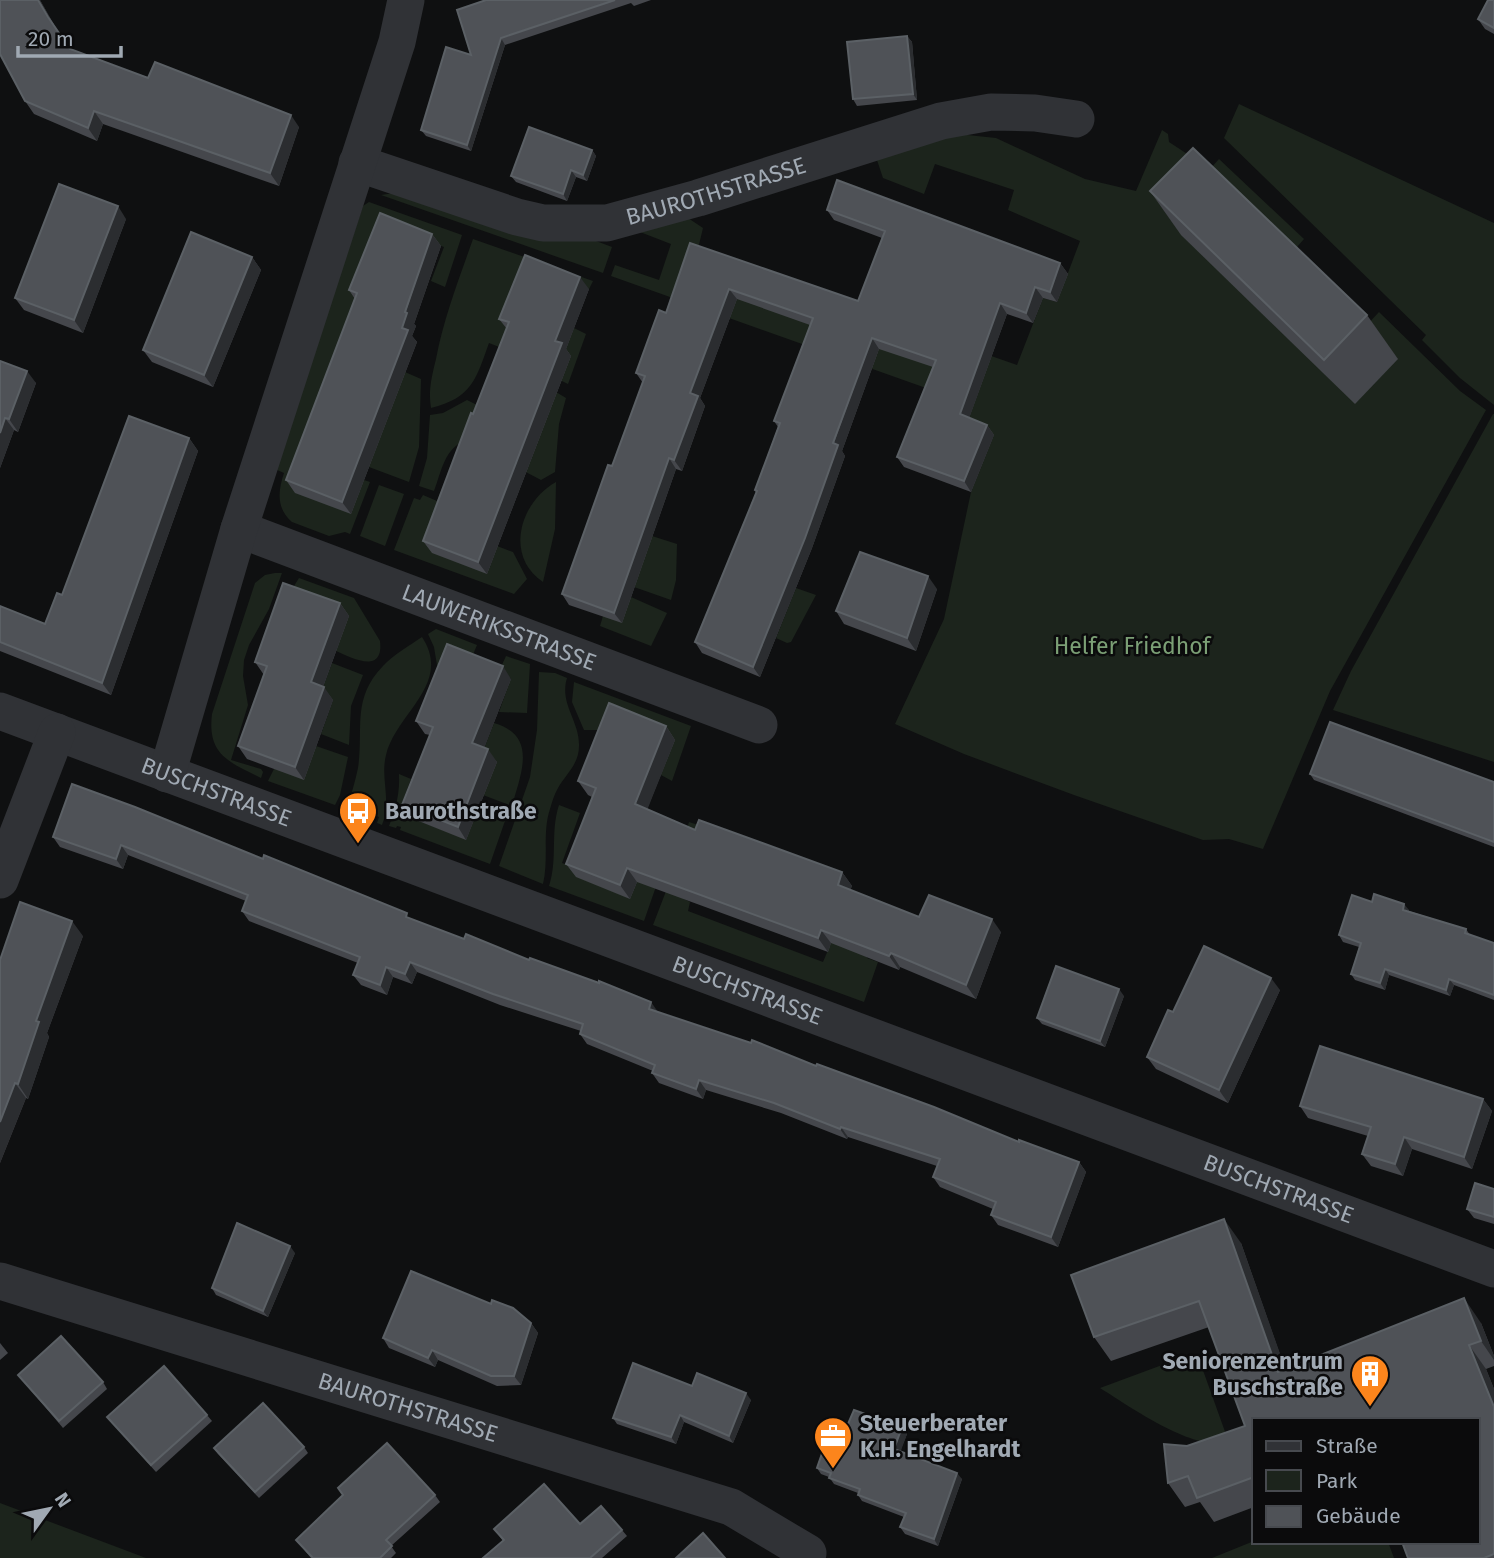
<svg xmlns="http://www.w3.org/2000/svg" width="1494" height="1558" viewBox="0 0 1494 1558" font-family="'Fira Sans',sans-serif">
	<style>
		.green { fill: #1c241c }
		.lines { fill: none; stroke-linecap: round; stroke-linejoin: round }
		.minor { stroke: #303236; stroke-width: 37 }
		.wall { fill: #45474c }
		.shaded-wall { fill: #2b2d30 }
		.building { fill: #4f5257; stroke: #5b6065; stroke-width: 2 }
		.labels { text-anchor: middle; stroke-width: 5; stroke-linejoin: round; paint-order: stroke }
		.street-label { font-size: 23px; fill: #a0a9b3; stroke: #0b0b0c }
		.park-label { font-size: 23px; fill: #7b9f75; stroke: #0b0b0c }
		.poi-label { font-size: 23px; font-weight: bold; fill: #a0a9b3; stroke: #0b0b0c; text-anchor: start }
	</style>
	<rect width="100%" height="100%" fill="#0f1011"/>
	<g class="green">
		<path d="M1239 104 1494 223V405L1460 378 1422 340 1426 335 1224 138Z"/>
		<path d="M1162 130 1168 134 1169 142 1210 169 1219 159 1304 239 1290 255 1182 235 1355 403 1365 327 1379 312 1460 391 1486 410 1330 691 1263 849 1229 839 1203 840 1074 795 964 754 895 724 944 619 971 492 994 435 964 423 971 404 611 276 615 265 659 280 671 244 640 232 688 218 703 228 697 253 1017 365 1043 298 1057 302 1080 241 1008 210 1014 190 935 164 924 194 883 178 877 160 958 134 996 138 1085 179 1136 191Z"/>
		<path d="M394 193 545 241H596L612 247 603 273 381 195Z"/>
		<path d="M369 202 462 235 445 287 431 281 444 247 389 226 405 372 421 379 419 447 409 482 369 467 350 514 364 480 370 482 350 534 345 532 329 536 292 522C276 508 278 491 284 473L275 469 363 206Z"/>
		<path d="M473 239 593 281 589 289 512 352 489 343C476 379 472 398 431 408 428 391 432 375 436 359 444 317 459 279 473 239Z"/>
		<path d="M574 328 586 334 568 384 560 380 564 353Z"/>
		<path d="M556 392 566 398 559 424 555 472 541 480 466 441C445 446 441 473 434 491L419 486 427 458 430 415 443 413 467 400 487 410Z"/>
		<path d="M1493 414H1494V762L1333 710 1351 671Z"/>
		<path d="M445 482 457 486 497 546 513 552 527 579 514 594 394 550 414 498 420 500 423 495 437 501Z"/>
		<path d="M556 482 555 529 543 582C504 556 520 502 556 482Z"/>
		<path d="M379 485 404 494 385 546 360 536Z"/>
		<path d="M652 536 677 544 676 580 671 600 634 587Z"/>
		<path d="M275 573H282L269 609 249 645 244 660 243 676 248 705 231 760 261 769 263 772 261 778C229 762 207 755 212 714L255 583 265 575Z"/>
		<path d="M299 578 354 598 380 641C384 675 352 658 336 651L348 616 289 594Z"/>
		<path d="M796 588 816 595 791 642 787 643 776 638Z"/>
		<path d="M631 597 667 613 651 646 600 626 603 616Z"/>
		<path d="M436 629 477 645 472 657 501 667 506 656 530 664 527 713 499 712 511 678 451 670 437 665 434 647 428 634Z"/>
		<path d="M422 637C453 684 396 713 386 755 380 779 392 800 382 825L377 823 379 817 361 809 358 815 346 810C351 796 355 782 358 768 364 729 351 699 383 666 394 654 409 646 422 637Z"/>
		<path d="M332 663 363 675 351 706 349 745 321 734 333 700 320 695Z"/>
		<path d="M539 672 555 673 567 678C559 704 580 721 579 746 579 764 566 774 558 788 554 795 552 802 550 809 542 833 549 859 543 884L499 866 530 777 537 730Z"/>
		<path d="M574 682 691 726 672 781 661 775 614 730H584L572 702Z"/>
		<path d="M494 723C538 736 521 773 512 806L483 795 481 756Z"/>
		<path d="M316 746 348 757 340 795 335 805 268 781 274 769Z"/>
		<path d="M399 774 411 779 396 819 401 816 411 818 466 839 479 807 506 818 490 864 400 830 401 827 397 826 396 828 389 826C396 809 400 792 399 774Z"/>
		<path d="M559 805 580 813 562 863C597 875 626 860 660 875L644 921 549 886C558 859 550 832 559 805Z"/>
		<path d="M689 822 711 829 684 899 690 902 688 911 823 962 834 936 885 910 867 958 878 962 864 1002 653 925 673 873Z"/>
		<path d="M1181 1358 1193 1363 1200 1362 1228 1440C1199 1456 1126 1404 1100 1388Z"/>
		<path d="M0 1503 146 1558H0Z"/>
		<path d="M1254 1541 1388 1542 1394 1558H1212Z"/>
	</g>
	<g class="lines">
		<g class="minor">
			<path id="s1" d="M357 163 517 217 543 223H607L698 198 941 121 991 112 1035 113 1076 119"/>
			<path id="s2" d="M239 529 759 725"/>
			<path id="s3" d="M0 711 1494 1269"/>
			<path d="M167 774 239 529 397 42 406 0"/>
			<path d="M0 880 57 732"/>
			<path id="s4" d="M0 1281 731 1507 808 1553"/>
		</g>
	</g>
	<g class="wall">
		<path d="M0 0H40L57 30 70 49 148 78 299 127 279 186 103 124 97 141 34 114 25 101Z"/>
		<path d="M486 0H651L634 6 631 3 505 45 471 151 426 136 421 130 471 55Z"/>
		<path d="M1494 0V34L1485 29 1478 19Z"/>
		<path d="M907 36 912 42 917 100 857 106 853 99Z"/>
		<path d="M592 150 596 156 587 181 576 177 567 201 516 182 511 176Z"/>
		<path d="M1150 191 1367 315 1398 359 1355 404 1181 235Z"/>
		<path d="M827 210 1060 263 1068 274 1057 302 1043 298 1033 323 1007 314 969 418 987 425 994 435 971 492 904 467 897 457 933 367 879 349 842 451 845 456 812 548 760 677 702 653 695 642 756 493 755 490 778 427 774 421 810 325 737 299 700 398 705 406 682 471 676 469 622 623 569 605 562 594 612 466 643 383 636 373 666 313 690 243 858 301 882 238 834 220Z"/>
		<path d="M126 219 83 333 24 310 15 298Z"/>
		<path d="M432 234 441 246 414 324 416 326 412 336 417 342 351 514 295 493 286 480 355 299 349 290Z"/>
		<path d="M252 257 261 270 213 387 152 362 143 350Z"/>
		<path d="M589 289 566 349 571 356 487 574 432 553 423 541 507 329 499 319Z"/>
		<path d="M0 361 36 383 18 432 14 430 0 468Z"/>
		<path d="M189 438 198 451 111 695 0 651V606L45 624 62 595Z"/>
		<path d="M937 589 916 651 844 624 836 611Z"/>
		<path d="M340 603 349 616 323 687 333 700 304 780 247 759 238 746 264 675 255 662Z"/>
		<path d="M511 679 484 748 497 762 466 840 411 818 402 805 430 735 425 734 416 721Z"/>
		<path d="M666 726 675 740 647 809 695 830 842 872 852 886 850 890 919 917 1001 932 976 999 900 967 899 970 831 943 828 952 637 882 630 899 576 877 566 864 592 797 588 795 578 781Z"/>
		<path d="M1310 774 1494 782V847L1314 780Z"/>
		<path d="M72 784 412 919 658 1012 816 1066 1019 1142 1079 1162 1086 1172 1058 1247 998 1225 991 1215 993 1209 940 1187 933 1177 937 1166 848 1137 847 1139 781 1113 706 1090 703 1099 659 1083 652 1073 653 1071 587 1044 580 1034 581 1031 500 1005 417 972 412 984 393 977 387 995 361 985 353 975 358 963 249 921 242 911 246 901 128 855 123 869 60 847 53 837Z"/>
		<path d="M1372 902 1409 910V911L1466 929 1470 935 1494 943V1000L1454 985 1450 996 1389 975 1385 990 1355 980 1351 974 1359 947 1343 942 1339 935Z"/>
		<path d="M83 936 47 1033 49 1037 28 1099 26 1098 0 1163V960Z"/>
		<path d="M1280 990 1228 1103 1156 1069 1147 1057 1173 1012Z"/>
		<path d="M1124 996 1105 1047 1042 1024 1037 1018Z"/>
		<path d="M1483 1099 1492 1111 1472 1169 1412 1149 1403 1176 1371 1166 1362 1154 1368 1136 1308 1118 1300 1106Z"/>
		<path d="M1494 1189V1224L1474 1218 1467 1209Z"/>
		<path d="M1241 1243 1285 1369 1481 1323 1494 1356V1366L1486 1369 1494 1389V1558H1408L1478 1420H1254V1507L1214 1522 1200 1502 1185 1507 1168 1483 1187 1446 1245 1426 1209 1327 1111 1361 1094 1337Z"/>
		<path d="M295 1253 268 1317 216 1295 212 1288Z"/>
		<path d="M531 1323 538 1333 521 1385 497 1386 438 1360 435 1367 389 1348 383 1338Z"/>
		<path d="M0 1343 8 1353 0 1360Z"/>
		<path d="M18 1375 103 1382 107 1389 63 1428Z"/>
		<path d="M692 1386 751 1400 733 1443 684 1422 676 1444 617 1424 613 1418Z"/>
		<path d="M207 1415 212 1421 156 1472 107 1417Z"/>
		<path d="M848 1424 902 1427 907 1434 900 1451 962 1479 938 1546 905 1534 900 1527 904 1517 862 1501 858 1495V1493L834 1484 829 1477 821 1474 817 1468Z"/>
		<path d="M304 1447 308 1453 259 1498 218 1454 214 1448Z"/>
		<path d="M435 1495 440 1502 391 1546 396 1553 391 1558H311L296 1540Z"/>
		<path d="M580 1524 622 1530 627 1536 602 1558H483L503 1541 494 1529Z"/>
	</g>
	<g class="shaded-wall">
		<path d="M38 0H40L57 30 48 17Z"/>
		<path d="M907 36 912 42 917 100 913 94Z"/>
		<path d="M501 38 505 45 471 151 467 145Z"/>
		<path d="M94 111 103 124 97 141 88 128Z"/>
		<path d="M291 115 299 127 279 186 270 173Z"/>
		<path d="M592 150 596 156 587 181 583 175Z"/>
		<path d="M571 170 576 177 567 201 563 194Z"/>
		<path d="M118 206 126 219 83 333 74 320Z"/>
		<path d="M432 234 441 246 414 324 416 326 412 336 417 342 351 514 342 502Z"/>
		<path d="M252 257 261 270 213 387 204 375Z"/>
		<path d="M1060 263 1068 274 1057 302 1050 292Z"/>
		<path d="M580 277 589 289 566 349 571 356 487 574 478 562 555 341Z"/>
		<path d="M1035 287 1043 298 1033 323 1026 313Z"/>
		<path d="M729 289 737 299 700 398 705 406 682 471 674 460 690 393Z"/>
		<path d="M1000 303 1007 314 967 424 960 414Z"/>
		<path d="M872 338 879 349 842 451 845 456 812 548 760 677 753 667Z"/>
		<path d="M27 371 36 383 18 432 9 419Z"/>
		<path d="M5 418 14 430 0 468V433Z"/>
		<path d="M987 425 994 435 971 492 964 481Z"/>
		<path d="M189 438 198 451 111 695 102 683Z"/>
		<path d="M669 458 676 469 622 623 614 613Z"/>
		<path d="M928 576 937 589 916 651 907 638Z"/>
		<path d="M340 603 349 616 320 695 311 682Z"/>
		<path d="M503 666 511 679 481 756 472 743Z"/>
		<path d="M324 687 333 700 304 780 295 767Z"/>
		<path d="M666 726 675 740 644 818 635 804Z"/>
		<path d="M488 749 497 762 466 840 458 827Z"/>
		<path d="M121 845 128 855 123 869 116 859Z"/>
		<path d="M627 868 637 882 630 899 620 885Z"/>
		<path d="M842 872 852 886 847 898 838 885Z"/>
		<path d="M1404 904 1409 910 1407 916 1403 910Z"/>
		<path d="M992 919 1001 932 976 999 966 985Z"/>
		<path d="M72 921 83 936 47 1033 49 1037 28 1099 18 1084 36 1021Z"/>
		<path d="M821 930 831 943 828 952 818 938Z"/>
		<path d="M891 953 900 967 899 970 889 956Z"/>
		<path d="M410 962 417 972 412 984 405 974Z"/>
		<path d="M386 967 393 977 387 995 380 985Z"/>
		<path d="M1385 969 1389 975 1385 990 1380 983Z"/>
		<path d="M1271 978 1280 990 1228 1103 1219 1090Z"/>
		<path d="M1449 979 1454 985 1450 996 1446 990Z"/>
		<path d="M1119 989 1124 996 1105 1047 1100 1041Z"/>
		<path d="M651 1002 658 1012 649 1009Z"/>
		<path d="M699 1080 706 1090 703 1099 696 1089Z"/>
		<path d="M15 1083 26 1098 0 1163V1122Z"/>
		<path d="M1483 1099 1492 1111 1472 1169 1464 1157Z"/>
		<path d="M841 1127 848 1137 847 1139 840 1129Z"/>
		<path d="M1404 1137 1412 1149 1403 1176 1395 1164Z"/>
		<path d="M1079 1162 1086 1172 1058 1247 1051 1237Z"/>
		<path d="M1224 1219 1241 1243 1295 1396 1278 1372Z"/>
		<path d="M290 1246 295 1253 268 1317 263 1311Z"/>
		<path d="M1464 1298 1481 1323 1494 1356V1360L1481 1341Z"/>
		<path d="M531 1323 538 1333 521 1385 514 1376Z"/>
		<path d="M1469 1345 1486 1369 1494 1389V1407Z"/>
		<path d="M432 1350 438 1360 435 1367 428 1358Z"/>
		<path d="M746 1393 751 1400 733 1443 729 1436Z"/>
		<path d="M680 1415 684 1422 676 1444 671 1437Z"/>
		<path d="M902 1427 907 1434 899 1456 894 1449Z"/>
		<path d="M957 1473 962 1479 938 1546 934 1539Z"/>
	</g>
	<g class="building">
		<path d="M0 0H38L48 17 70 49 148 78 155 62 291 115 270 173 94 111 88 128 25 101 0 54Z"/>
		<path d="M486 0H615L501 38 467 145 421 130 446 47 471 55 457 10Z"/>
		<path d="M1488 0H1494V28L1478 19Z"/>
		<path d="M907 36 913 94 853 99 847 42Z"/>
		<path d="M529 127 592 150 583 175 571 170 563 194 511 176Z"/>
		<path d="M1193 148 1367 315 1324 360 1150 191Z"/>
		<path d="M837 180 1060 263 1050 292 1035 287 1026 313 1000 303 960 414 987 425 964 481 897 457 936 360 872 338 833 443 838 445 805 538 753 667 695 642 757 491 755 490 780 423 774 421 813 318 729 289 690 393 698 396 674 460 669 458 614 613 562 594 608 465 612 466 645 376 636 373 652 329 659 310 666 313 690 243 858 301 885 231 827 210Z"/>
		<path d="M59 184 118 206 74 320 15 298Z"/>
		<path d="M380 213 432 234 405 312 407 313 402 328 408 330 342 502 286 480 357 293 349 290Z"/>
		<path d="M191 232 252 257 204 375 143 350Z"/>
		<path d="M525 255 580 277 555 341 562 343 478 562 423 541 471 413 473 414 509 322 499 319Z"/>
		<path d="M0 361 27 371 9 419 5 418 0 433Z"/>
		<path d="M129 416 189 438 102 683 0 642V606L45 624 57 593 62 595Z"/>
		<path d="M860 552 928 576 907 638 836 611Z"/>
		<path d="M283 583 340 603 311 682 324 687 295 767 238 746 267 666 255 662Z"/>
		<path d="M447 644 503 666 472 743 488 749 458 827 402 805 433 727 416 721Z"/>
		<path d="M609 703 666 726 635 804 695 830 699 820 842 872 838 885 919 917 929 895 992 919 966 985 891 953 889 956 821 930 818 938 627 868 620 885 566 864 596 788 578 781Z"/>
		<path d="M1330 722 1494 782V842L1310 774Z"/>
		<path d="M72 784 135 807 263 859 264 855 407 913 406 917 464 939 466 934 529 960 530 958 599 983V981L651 1002 649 1009 751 1043 752 1040 816 1066 817 1064 934 1107 1019 1142V1140L1079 1162 1051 1237 991 1215 996 1202 933 1177 940 1159 841 1127 840 1129 774 1103 699 1080 696 1089 652 1073 655 1065 580 1034 583 1024 493 994 410 962 405 974 386 967 380 985 353 975 360 957 242 911 248 895 121 845 116 859 53 837Z"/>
		<path d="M1374 894 1404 904 1403 910 1466 929 1465 933 1494 943V995L1449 979 1446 990 1385 969 1380 983 1351 974 1361 943 1339 935 1352 895 1372 902Z"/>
		<path d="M20 902 72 921 36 1021 39 1022 18 1084 15 1083 0 1122V960Z"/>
		<path d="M1204 946 1271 978 1219 1090 1147 1057 1168 1010 1173 1012Z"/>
		<path d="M1056 966 1119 989 1100 1041 1037 1018Z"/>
		<path d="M1320 1046 1483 1099 1464 1157 1404 1137 1395 1164 1362 1154 1371 1127 1300 1106Z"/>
		<path d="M1475 1183 1494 1189V1217L1467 1209Z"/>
		<path d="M1224 1219 1278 1372 1464 1298 1481 1341 1469 1345 1494 1407V1554L1484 1558H1408L1402 1542H1478V1420H1254V1477L1197 1498 1188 1476 1168 1483 1164 1444 1187 1446 1245 1426 1199 1301 1094 1337 1071 1275Z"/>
		<path d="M237 1223 290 1246 263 1311 212 1288Z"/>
		<path d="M411 1271 491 1304 492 1300 513 1308 531 1323 514 1376H491L432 1350 428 1358 383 1338Z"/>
		<path d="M61 1336 103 1382 59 1421 18 1375Z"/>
		<path d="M633 1363 692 1386 697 1373 746 1393 729 1436 680 1415 671 1437 613 1418Z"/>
		<path d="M164 1366 207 1415 151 1465 107 1417Z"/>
		<path d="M263 1403 304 1447 255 1492 214 1448Z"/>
		<path d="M854 1410 902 1427 894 1449 957 1473 934 1539 900 1527 906 1513 858 1495 860 1489 829 1478 831 1473 817 1468 834 1419 848 1424Z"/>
		<path d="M387 1443 435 1495 386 1540 392 1546 380 1558H313L296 1540 343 1495 338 1488Z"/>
		<path d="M544 1484 580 1524 601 1506 622 1530 590 1558H483L504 1540 494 1529Z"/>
		<path d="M703 1533 725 1558H676Z"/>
	</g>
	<defs>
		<symbol id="bus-pin" viewBox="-11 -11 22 30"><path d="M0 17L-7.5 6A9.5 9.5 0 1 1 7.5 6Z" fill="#fc851c" stroke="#0b0b0c"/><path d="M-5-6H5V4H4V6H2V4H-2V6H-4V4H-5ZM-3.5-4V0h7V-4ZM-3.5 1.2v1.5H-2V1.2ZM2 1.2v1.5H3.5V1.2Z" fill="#fff"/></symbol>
		<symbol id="building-pin" viewBox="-11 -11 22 30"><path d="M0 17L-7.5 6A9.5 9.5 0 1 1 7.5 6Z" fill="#fc851c" stroke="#0b0b0c"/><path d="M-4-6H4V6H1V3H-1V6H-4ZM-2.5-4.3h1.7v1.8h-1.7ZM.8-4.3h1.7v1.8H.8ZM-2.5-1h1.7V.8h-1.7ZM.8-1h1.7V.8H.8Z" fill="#fff"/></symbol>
		<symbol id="office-pin" viewBox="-11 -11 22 30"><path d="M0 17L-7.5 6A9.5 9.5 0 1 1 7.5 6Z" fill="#fc851c" stroke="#0b0b0c"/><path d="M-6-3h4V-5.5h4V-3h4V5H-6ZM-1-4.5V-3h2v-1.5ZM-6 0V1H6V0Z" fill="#fff"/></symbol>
	</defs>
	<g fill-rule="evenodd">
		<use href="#bus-pin" x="336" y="789" width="44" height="60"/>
		<use href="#building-pin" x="1348" y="1352" width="44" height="60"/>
		<use href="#office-pin" x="811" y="1414" width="44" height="60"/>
	</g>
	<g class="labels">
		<g class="street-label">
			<text dy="8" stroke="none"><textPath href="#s1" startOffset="373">BAUROTHSTRASSE</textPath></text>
			<text dy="8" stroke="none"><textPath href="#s2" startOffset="278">LAUWERIKSSTRASSE</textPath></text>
			<text dy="8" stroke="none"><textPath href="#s3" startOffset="231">BUSCHSTRASSE</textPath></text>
			<text dy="8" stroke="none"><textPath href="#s3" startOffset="798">BUSCHSTRASSE</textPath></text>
			<text dy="8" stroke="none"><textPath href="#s3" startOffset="1365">BUSCHSTRASSE</textPath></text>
			<text dy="8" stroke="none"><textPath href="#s4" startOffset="427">BAUROTHSTRASSE</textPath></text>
		</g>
		<g class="park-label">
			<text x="1132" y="654">Helfer Friedhof</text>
		</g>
		<g class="poi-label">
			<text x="385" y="819">Baurothstraße</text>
			<text x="1343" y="1369" text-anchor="end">Seniorenzentrum<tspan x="1343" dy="26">Buschstraße</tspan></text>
			<text x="860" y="1431">Steuerberater<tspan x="860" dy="26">K.H. Engelhardt</tspan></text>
		</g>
	</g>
	<rect x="1252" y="1418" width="228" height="126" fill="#0b0b0c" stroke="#474a4f" stroke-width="2"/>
	<rect x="1266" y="1441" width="35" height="10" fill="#303236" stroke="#474a4f" stroke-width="2"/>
	<text x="1316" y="1453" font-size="21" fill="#a0a9b3">Straße</text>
	<rect x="1266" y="1470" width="35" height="21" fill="#1c241c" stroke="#474a4f" stroke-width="2"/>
	<text x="1316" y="1488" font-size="21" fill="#a0a9b3">Park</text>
	<rect x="1266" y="1506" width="35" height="21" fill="#4f5257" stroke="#474a4f" stroke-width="2"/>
	<text x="1316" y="1523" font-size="21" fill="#a0a9b3">Gebäude</text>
	<g transform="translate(49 1509) rotate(57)" stroke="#0b0b0c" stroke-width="5" paint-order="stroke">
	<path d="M0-5L12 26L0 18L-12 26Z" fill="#a0a9b3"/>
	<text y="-10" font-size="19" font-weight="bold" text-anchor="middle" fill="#a0a9b3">N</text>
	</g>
	<path d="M18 46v10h103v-10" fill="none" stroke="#a0a9b3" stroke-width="3.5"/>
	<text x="28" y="46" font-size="21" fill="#a0a9b3" stroke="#0b0b0c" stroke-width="5" paint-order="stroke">20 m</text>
</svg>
